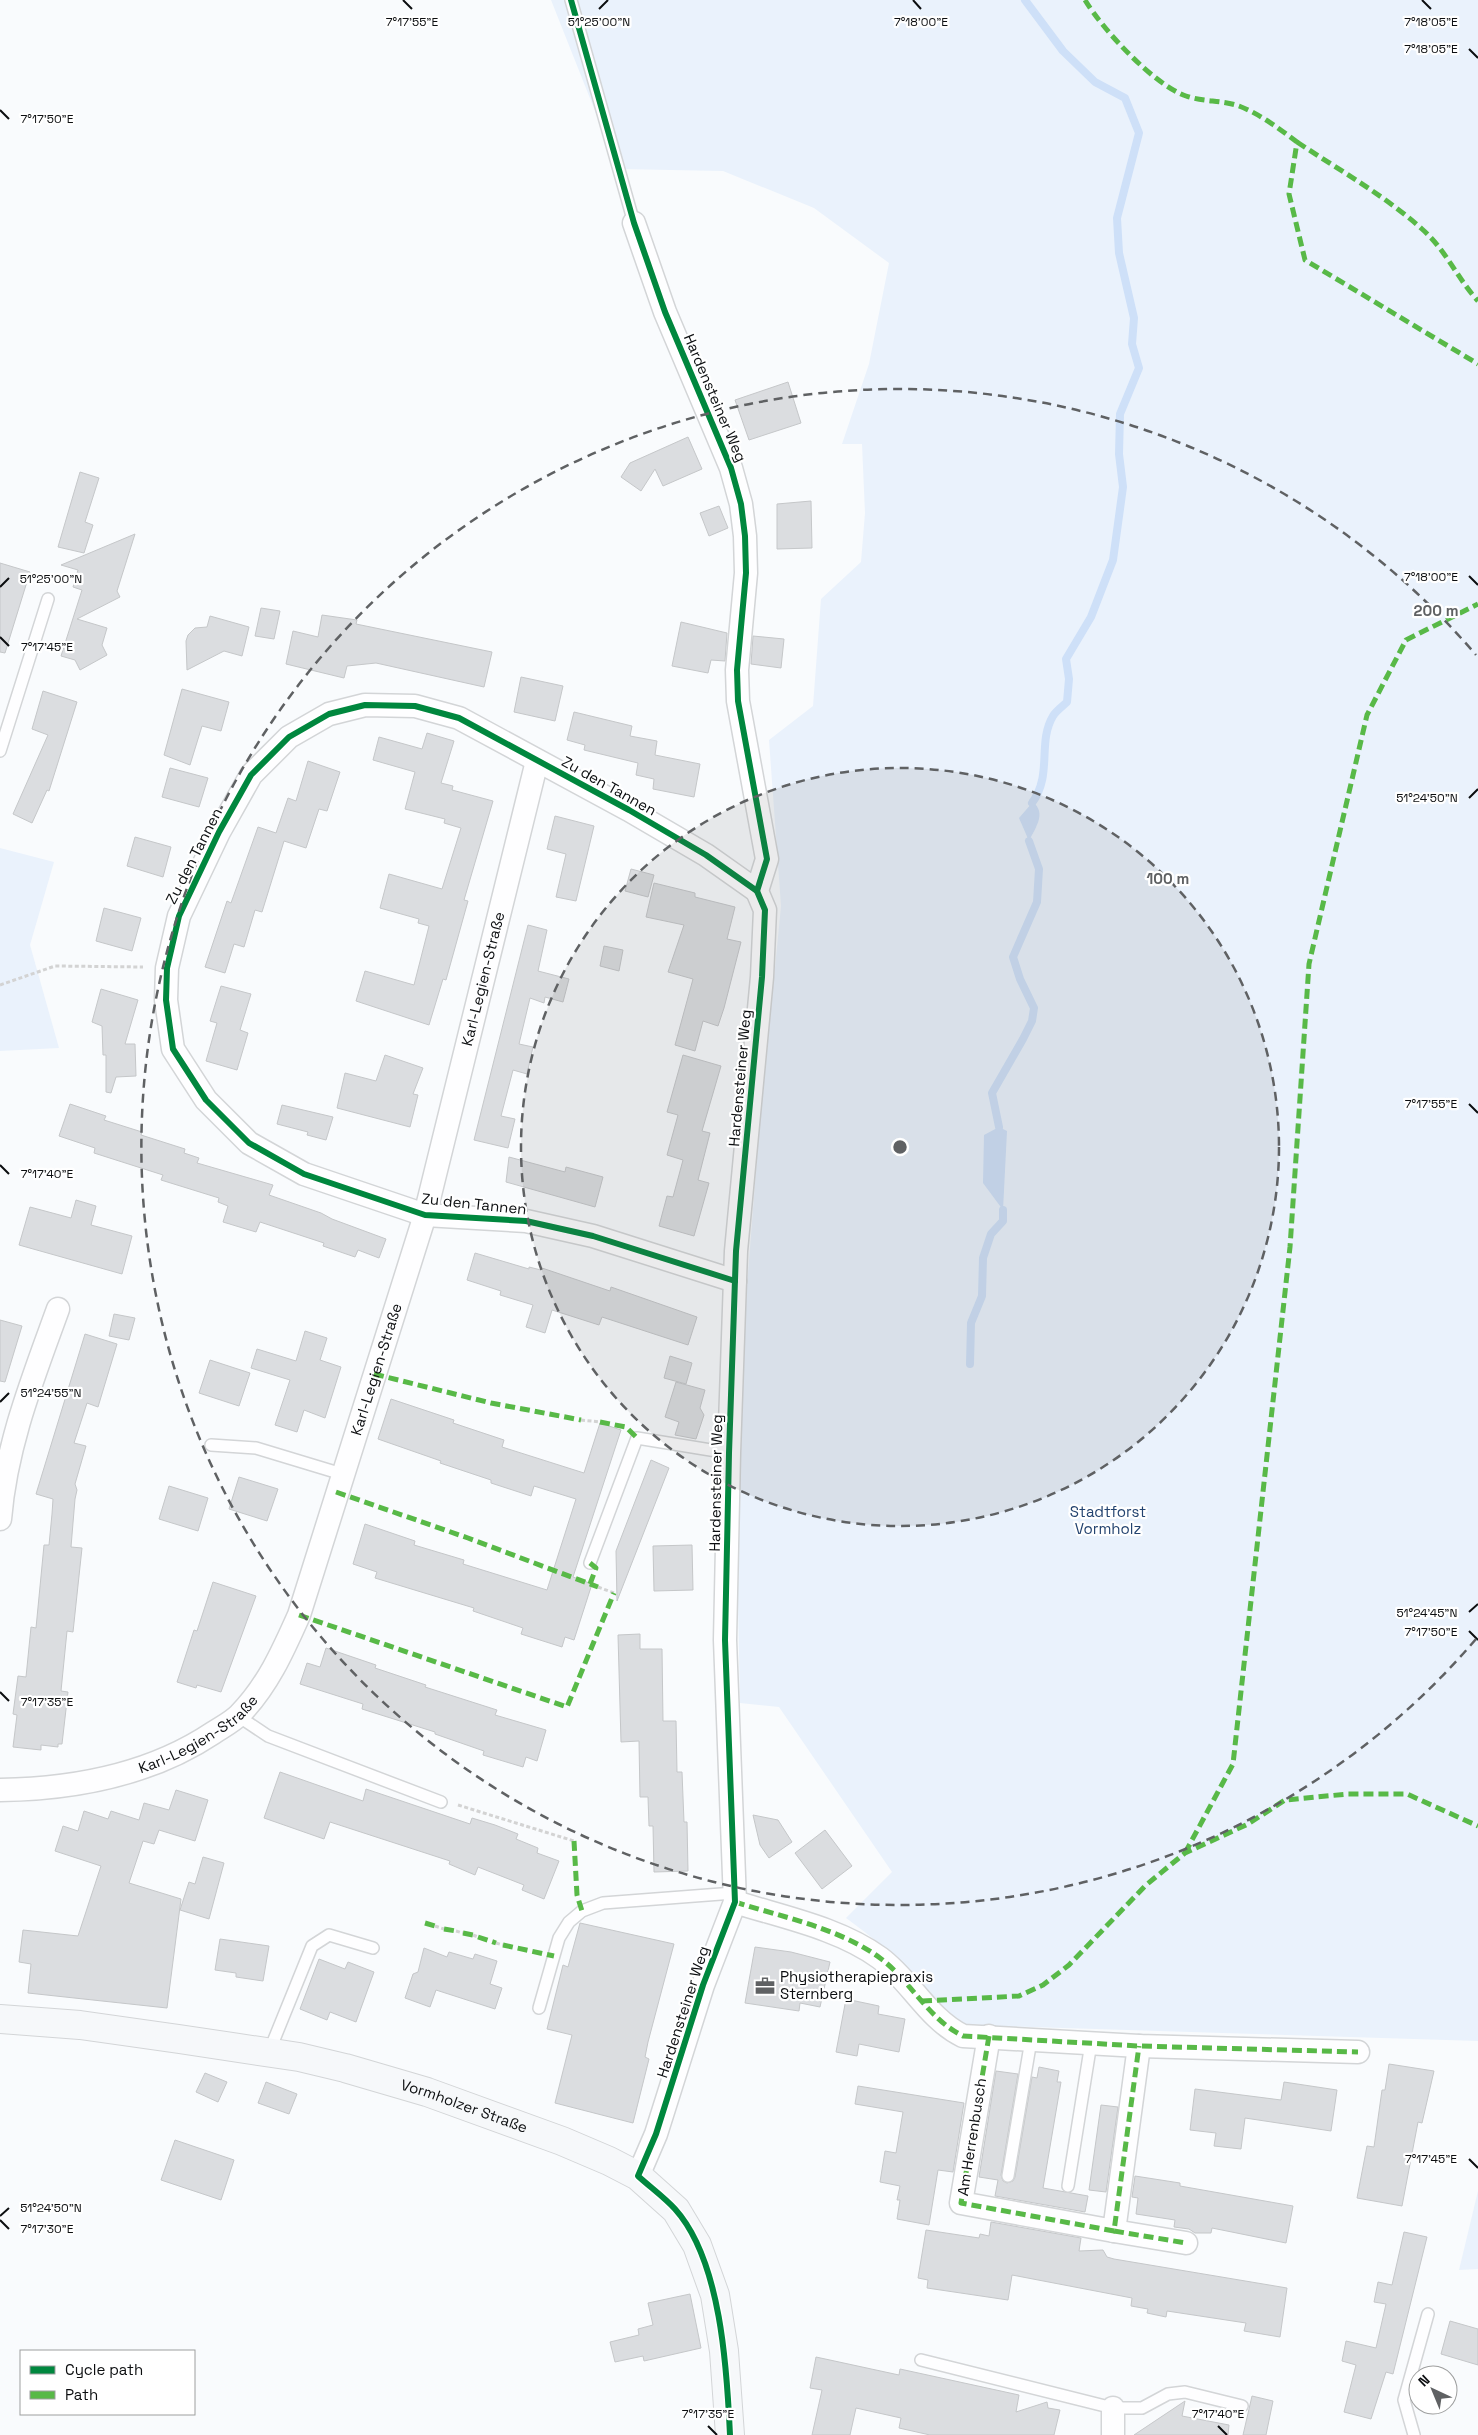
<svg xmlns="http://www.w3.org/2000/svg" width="1478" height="2435" viewBox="0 0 1478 2435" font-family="'Space Grotesk',sans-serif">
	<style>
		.green { fill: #eaf2fc }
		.water { fill: #cee0f8 }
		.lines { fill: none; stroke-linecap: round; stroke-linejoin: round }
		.stream { stroke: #cee0f8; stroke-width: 8 }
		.building { fill: #dbdde0; stroke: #c5c7c9 }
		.lane-casing { stroke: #d3d5d7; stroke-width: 14 }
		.street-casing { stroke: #d3d5d7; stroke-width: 25 }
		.secondary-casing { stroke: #d3d5d7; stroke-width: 30 }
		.path { stroke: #d3d3d3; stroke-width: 3; stroke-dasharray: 4 2.5; stroke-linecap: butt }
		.lane { stroke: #fefeff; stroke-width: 11 }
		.street { stroke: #fefeff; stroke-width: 22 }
		.secondary { stroke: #f6f8fa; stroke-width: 28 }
		.quiet { stroke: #58b947; stroke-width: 5; stroke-dasharray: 10 5; stroke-linecap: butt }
		.cycleway-casing { stroke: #fff; stroke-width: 9 }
		.cycleway { stroke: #00873e; stroke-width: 6 }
		.ticks { fill: none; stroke: #0c0e10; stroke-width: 2 }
		.ring { fill: none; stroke: #5f6163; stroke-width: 2.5; stroke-dasharray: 9 6 }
		.labels { text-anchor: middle; stroke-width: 4.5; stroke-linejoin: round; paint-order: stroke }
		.street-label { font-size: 15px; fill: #0c0e10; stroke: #fff }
		.park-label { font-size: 15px; fill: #23436f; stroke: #fff }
		.poi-label { font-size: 15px; fill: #0c0e10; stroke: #fff; text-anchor: start }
		.ticks-label { font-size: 12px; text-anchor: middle; fill: #0c0e10; stroke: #fff; stroke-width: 4.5; stroke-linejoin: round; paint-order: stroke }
		.centre { fill: #5f6163; stroke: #fff; stroke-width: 2.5 }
		.ring-label { font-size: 15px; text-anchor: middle; font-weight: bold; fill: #5f6163; stroke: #fff; stroke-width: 4.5; stroke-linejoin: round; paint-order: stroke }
	</style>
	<rect width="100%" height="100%" fill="#f9fbfd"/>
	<g class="green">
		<path d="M551 0H1478V2041L966 2025C949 2014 938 2000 924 1986 900 1961 874 1938 846 1918L892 1872 779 1707 740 1703 738 1604 739 1389 759 1132 781 906 769 740 813 706 821 599 861 562 865 513 862 444H842L869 364 889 263 814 208 723 171 618 169Z"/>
		<path d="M0 848 54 862 30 945 59 1048 0 1051Z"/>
		<path d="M1478 2191V2269L1459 2270Z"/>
	</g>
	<g class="water">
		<path d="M1029 799C1048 811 1037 825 1029 841L1019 818 1032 803Z"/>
		<path d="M999 1127 1007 1131 1003 1210 983 1183 984 1135Z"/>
	</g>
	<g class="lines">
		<g class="stream">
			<path d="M1025 0 1063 51 1095 82 1125 98 1139 133 1117 218 1119 253 1134 318 1132 344 1139 368 1120 414 1119 454 1123 487 1113 560 1091 617 1066 659 1069 679 1067 702C1063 706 1056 711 1053 716 1037 743 1053 774 1032 803"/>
			<path d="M999 1127 992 1093 1023 1039 1032 1021 1034 1008 1020 979 1013 957 1037 902 1039 869 1029 841"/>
			<path d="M970 1364 971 1323 982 1296 983 1258 991 1234 1003 1221V1210"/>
		</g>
	</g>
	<g class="building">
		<path d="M788 382 801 423 749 440 735 400Z"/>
		<path d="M688 437 702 469 663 486 655 469 641 491 621 477 630 463Z"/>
		<path d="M80 472 99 478 85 522 93 525 84 553 58 547Z"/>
		<path d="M811 501 812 548 777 549V504Z"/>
		<path d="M719 506 728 528 709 536 700 513Z"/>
		<path d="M135 534 117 591 120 597 77 619 107 628 102 645 107 655 80 670 75 660 61 656 82 590 73 587 78 570 61 565Z"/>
		<path d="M0 563 30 572 5 653 0 652Z"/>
		<path d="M261 608 280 611 274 639 255 636Z"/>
		<path d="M322 615 357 620 356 624 492 652 484 687 376 663 347 666 344 678 286 664 293 631 318 637Z"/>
		<path d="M210 616 249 627 242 656 224 651 187 670 186 641 188 635 195 628 207 627Z"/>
		<path d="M681 622 727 633 725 661 711 660 708 673 672 666Z"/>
		<path d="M753 636 784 639 781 668 751 664Z"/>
		<path d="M521 677 563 686 555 721 514 712Z"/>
		<path d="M182 689 229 702 221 731 202 726 190 765 164 755Z"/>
		<path d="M43 691 77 702 49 791 47 790 32 823 13 814 48 735 32 729Z"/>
		<path d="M574 712 632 726 630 736 657 741 655 755 700 764 694 797 653 789 654 779 636 775 638 763 584 750 585 745 567 740Z"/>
		<path d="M427 733 454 741 441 783 453 786 452 790 493 801 464 900 468 901 446 980 443 979 429 1025 356 1001 365 971 414 985 429 926 418 923 419 919 380 908 389 874 442 889 461 828 444 823 445 819 405 809 415 772 373 760 379 737 422 749Z"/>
		<path d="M308 761 340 772 327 811 319 809 306 848 284 841 262 912 255 910 244 947 234 944 225 973 205 967 227 901 231 903 258 827 276 833 288 798 296 801Z"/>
		<path d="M170 768 208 778 199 807 162 797Z"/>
		<path d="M555 816 594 826 576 901 556 897 566 854 547 849Z"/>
		<path d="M135 837 171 847 163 877 127 866Z"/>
		<path d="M631 869 654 875 648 897 625 891Z"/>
		<path d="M654 883 695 893V897L735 907 727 939 741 942 724 1008 718 1026 703 1021 695 1051 675 1045 693 979 668 972 684 925 646 917Z"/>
		<path d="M104 908 141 918 132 951 96 941Z"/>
		<path d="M528 925 547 930 538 971 569 979 563 1002 545 997 544 1003 530 998 519 1044 533 1047 527 1074 513 1070 501 1116 515 1119 508 1148 474 1140Z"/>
		<path d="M604 946 623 950 619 971 600 966Z"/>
		<path d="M221 986 251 994 240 1030 248 1033 237 1070 206 1061 217 1023 210 1021Z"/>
		<path d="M101 989 138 1000 125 1044H135L136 1076 116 1077 111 1093 106 1092V1055H103L102 1026 92 1022Z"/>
		<path d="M385 1055 423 1068 413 1094 418 1095 410 1127 337 1108 345 1073 376 1081Z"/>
		<path d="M683 1055 721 1066 702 1131 710 1133 698 1180 709 1183 694 1236 659 1226 667 1196 673 1197 683 1160 667 1155 678 1115 667 1112Z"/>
		<path d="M70 1104 106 1116 104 1120 142 1132 141 1135 185 1149 184 1153 199 1158 197 1163 273 1185 269 1195 321 1213 332 1219 386 1239 379 1258 358 1250 355 1257 323 1246 324 1243 260 1222 256 1232 223 1222 228 1206 218 1202 219 1198 161 1180 163 1175 94 1153 95 1148 59 1136Z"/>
		<path d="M282 1105 333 1117 326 1140 307 1135 308 1132 277 1124Z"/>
		<path d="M509 1157 565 1172 566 1167 603 1177 595 1207 506 1182Z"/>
		<path d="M76 1200 96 1206 91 1225 132 1236 122 1274 19 1245 30 1207 71 1218Z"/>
		<path d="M475 1253 529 1269V1267L541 1270 542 1268 610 1291 611 1287 697 1317 688 1345 602 1317 599 1325 552 1310 545 1333 526 1327 533 1305 500 1295 501 1291 467 1280Z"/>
		<path d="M114 1314 135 1318 129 1340 109 1336Z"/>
		<path d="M0 1320 22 1326 5 1382 0 1381Z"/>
		<path d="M305 1331 327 1338 320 1360 341 1367 325 1418 304 1410 297 1432 275 1425 290 1380 251 1368 257 1349 296 1361Z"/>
		<path d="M85 1334 117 1344 98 1407 87 1403 74 1443 86 1446 75 1484 77 1490 75 1499 71 1547 82 1548 73 1632 67 1631 61 1691 68 1692 62 1744H58V1747L41 1745V1750L13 1747 17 1715 13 1714 18 1676 26 1677 31 1627 36 1628 44 1545H49L52 1514 53 1499 36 1494Z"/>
		<path d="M670 1356 692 1363 686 1384 664 1378Z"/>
		<path d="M210 1360 250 1373 239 1406 199 1393Z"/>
		<path d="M676 1382 705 1390 700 1408 704 1415 696 1439 675 1435 679 1422 665 1417Z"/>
		<path d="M391 1399 454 1420 453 1423 504 1440 502 1447 584 1473 600 1423 621 1430 573 1577 592 1584 574 1640 565 1637 562 1647 521 1634 523 1628 473 1611 474 1608 375 1578 377 1572 353 1564 365 1524 415 1541 414 1545 464 1560 463 1564 547 1590 576 1499 534 1486 531 1496 491 1483V1480L440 1463 441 1461 378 1439Z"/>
		<path d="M651 1460 669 1468 617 1601 616 1551Z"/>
		<path d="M239 1477 278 1489 267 1521 229 1509Z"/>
		<path d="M169 1486 208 1498 198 1531 159 1519Z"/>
		<path d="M692 1545 693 1590 654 1591 653 1546Z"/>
		<path d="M213 1582 256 1596 221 1692 197 1685 196 1688 177 1682 194 1630 197 1631Z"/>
		<path d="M640 1634V1649H662L663 1721H676L677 1772H682L684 1822H687L688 1871 654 1872 653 1826H649L648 1797H640L639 1741 621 1742 618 1635Z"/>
		<path d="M326 1648 376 1665 375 1668 426 1685 425 1687 497 1710 495 1715 546 1730 537 1761 526 1757 523 1767 483 1755 484 1751 435 1734V1732L362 1709 363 1704 300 1684 307 1663 320 1667Z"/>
		<path d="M280 1772 363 1801 366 1789 470 1824 472 1818 495 1825 518 1834 516 1839 538 1848 537 1853 559 1861 544 1899 522 1890 524 1885 478 1867 475 1875 449 1864 450 1861 330 1822 324 1839 264 1818Z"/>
		<path d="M176 1790 208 1800 195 1841 159 1830 154 1844 143 1841 129 1883 181 1899 167 2008 28 1993 31 1964 19 1962 23 1930 78 1936 101 1866 55 1851 63 1826 78 1831 84 1811 108 1819 111 1811 139 1820 144 1803 169 1810Z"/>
		<path d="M753 1815 778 1820 792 1842 769 1858 760 1845Z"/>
		<path d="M825 1830 852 1866 822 1889 795 1853Z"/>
		<path d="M203 1857 224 1863 209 1919 180 1910 189 1882 195 1884Z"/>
		<path d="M580 1923 674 1944 648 2042 645 2057 649 2059 633 2123 555 2103 572 2035 547 2029 563 1965 568 1967Z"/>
		<path d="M220 1939 269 1946 263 1981 236 1977V1973L215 1970Z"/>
		<path d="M755 1947 791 1952 830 1962 820 2007 800 2003 799 2011 745 2003Z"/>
		<path d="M424 1948 447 1957 449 1952 473 1959 475 1954 497 1961 490 1984 502 1988 495 2009 436 1990 430 2007 405 1998 413 1974 418 1972Z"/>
		<path d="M319 1959 345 1969 348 1962 374 1972 356 2022 330 2012 327 2020 300 2009Z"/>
		<path d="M846 1999 879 2006 878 2014 905 2019 899 2052 859 2044 857 2056 836 2052Z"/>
		<path d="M1389 2064 1434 2071 1422 2123 1418 2122 1402 2206 1357 2198 1367 2146 1374 2147 1382 2090H1385Z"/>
		<path d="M1039 2067 1059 2071 1057 2082H1061L1043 2188 1088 2196 1085 2212 995 2196 998 2180 979 2177 996 2071 1018 2074 1001 2175 1003 2181 1007 2183 1013 2181 1015 2177 1032 2077 1037 2078Z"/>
		<path d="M205 2073 227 2082 218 2102 196 2092Z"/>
		<path d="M266 2082 297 2094 289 2114 258 2103Z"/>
		<path d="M1284 2082 1337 2090 1331 2131 1245 2118 1241 2149 1214 2146 1216 2133 1190 2130 1195 2089 1281 2100Z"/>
		<path d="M858 2086 964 2103 953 2172 938 2170 929 2225 897 2219 900 2200H897L900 2186 880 2182 885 2151 896 2153 903 2112 855 2104Z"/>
		<path d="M1101 2105 1118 2107 1106 2192 1089 2190Z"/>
		<path d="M175 2140 234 2160 221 2200 161 2180Z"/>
		<path d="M1135 2176 1180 2183V2186L1293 2206 1286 2243 1212 2228 1211 2233H1195L1189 2229 1174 2227 1175 2220 1136 2214 1138 2198 1132 2197Z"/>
		<path d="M991 2222 1081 2238 1079 2251 1103 2250 1107 2257 1114 2259 1287 2288 1280 2337 1244 2331 1246 2323 1167 2311 1166 2317 1147 2313 1148 2309 1131 2306 1132 2298 1012 2275 1008 2300 927 2288 928 2280 918 2278 926 2230 979 2238 980 2234 989 2236Z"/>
		<path d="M1404 2232 1427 2237 1393 2374 1386 2372 1371 2419 1344 2412 1356 2365 1342 2361 1346 2341 1376 2348 1386 2304 1374 2302 1378 2282 1392 2285Z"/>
		<path d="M690 2294 701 2348 644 2361 643 2356 615 2362 610 2342 639 2335 638 2329 653 2325 648 2303Z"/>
		<path d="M1450 2321 1478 2329V2365L1441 2354Z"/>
		<path d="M816 2357 899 2375 900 2369 1019 2395 1016 2412 1047 2402 1048 2408 1060 2410 1054 2435H930L899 2428 901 2418 856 2408 850 2435H812L822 2390 810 2388Z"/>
		<path d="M1252 2396 1273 2401 1266 2435H1243Z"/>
		<path d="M1185 2401 1182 2416 1229 2425 1228 2435H1134Z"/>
	</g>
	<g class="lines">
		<defs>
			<g id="lane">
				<path d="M571 0 634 223"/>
				<path d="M0 751 48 599"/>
				<path d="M211 1445 256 1448 342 1474"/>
				<path d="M590 1563 637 1438 729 1453"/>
				<path d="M238 1716 268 1736 441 1802"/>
				<path d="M539 2008 559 1938 569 1922 582 1911 603 1903 734 1893"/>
				<path d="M269 2052 312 1946 329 1935 373 1948"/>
				<path d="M1008 2176 1031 2040"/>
				<path d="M1068 2186 1091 2043"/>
				<path d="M921 2360 1113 2408H1142L1168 2394 1185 2392 1242 2406"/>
				<path d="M1414 2435 1404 2400 1428 2314"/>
			</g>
			<g id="street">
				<path d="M634 223 665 312 731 468 741 504 745 536 746 573 737 670 738 701 767 859 757 891 765 910 762 977 736 1251 729 1453 725 1640 735 1902 703 1985 656 2134 638 2176"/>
				<path d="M735 1281 593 1236 526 1221 425 1215 304 1174 249 1143 206 1100 173 1049 166 1000 167 968 179 916 219 832 251 775 289 737 329 714 365 705 415 706 459 718 629 810 706 855 757 891"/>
				<path d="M0 1519C6 1445 33 1378 58 1309"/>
				<path id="s1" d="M0 1790C75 1789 150 1775 213 1733 222 1727 232 1722 239 1715 267 1687 283 1651 299 1615L425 1215 537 761"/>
				<path d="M735 1902C782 1917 839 1928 880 1958 911 1981 928 2019 963 2036L1139 2046 1358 2052"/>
				<path d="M989 2036 961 2203 1114 2231 1139 2046"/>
				<path d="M1114 2231 1186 2243"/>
				<path d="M1113 2408V2435"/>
			</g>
			<g id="secondary">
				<path id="s2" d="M0 2019 80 2025 179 2039 299 2057 345 2068 427 2092 562 2141 609 2161 638 2176 676 2210 697 2245 715 2295 724 2351 730 2435"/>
			</g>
		</defs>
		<use href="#lane" class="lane-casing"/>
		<use href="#street" class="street-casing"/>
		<use href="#secondary" class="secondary-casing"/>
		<g class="path">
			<path d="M0 985 55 966 143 967"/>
			<path d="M581 1420 600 1422"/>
			<path d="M598 1587 614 1593"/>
			<path d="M458 1805 574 1841"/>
			<path d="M435 1926 444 1929"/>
			<path d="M456 1931 463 1933"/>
			<path d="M473 1935 478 1937"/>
			<path d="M496 1943 503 1945"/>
		</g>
		<use href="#lane" class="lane"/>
		<use href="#street" class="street"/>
		<use href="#secondary" class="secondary"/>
		<g class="quiet">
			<path d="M1085 0C1103 30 1154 85 1186 96 1203 102 1222 100 1239 106 1260 114 1278 128 1297 142L1289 194 1305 260 1478 364"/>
			<path d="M1297 142C1339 170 1384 195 1422 229 1446 250 1457 278 1478 301"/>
			<path d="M374 1374 491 1403 581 1420"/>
			<path d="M600 1422 626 1427 637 1438"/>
			<path d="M336 1492 468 1538 598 1587"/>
			<path d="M590 1584 596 1568 590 1563"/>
			<path d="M299 1615 567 1707 614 1593"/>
			<path d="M574 1841 577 1895 582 1911"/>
			<path d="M1185 1853 1233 1764 1290 1247 1309 964 1367 715 1406 640 1478 604"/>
			<path d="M735 1902C782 1917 839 1928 880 1958 911 1981 928 2019 963 2036L1139 2046 1358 2052"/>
			<path d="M425 1923 435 1926"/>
			<path d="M444 1929 456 1931"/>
			<path d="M463 1933 473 1935"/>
			<path d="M478 1937 496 1943"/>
			<path d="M503 1945 554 1956"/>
			<path d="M922 2001 1019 1996 1043 1985 1069 1965 1146 1885 1185 1853 1248 1824 1285 1800 1348 1794H1407L1478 1826"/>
			<path d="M989 2036 961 2203 1114 2231 1139 2046"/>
			<path d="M1114 2231 1186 2243"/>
		</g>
		<defs>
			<g id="cycleway">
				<path d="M571 0 634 223 665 312 731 468 741 504 745 536 746 573 737 670 738 701 767 859 757 891 765 910 762 977 736 1251 729 1453 725 1640 735 1902 703 1985 656 2134 638 2176C650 2187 664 2197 675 2209 721 2260 727 2369 730 2435"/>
				<path d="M735 1281 593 1236 526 1221 425 1215 304 1174 249 1143 206 1100 173 1049 166 1000 167 968 179 916 219 832 251 775 289 737 329 714 365 705 415 706 459 718 629 810 706 855 757 891"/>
			</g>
		</defs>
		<use href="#cycleway" class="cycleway-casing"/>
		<use href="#cycleway" class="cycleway"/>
	</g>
	<path class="ticks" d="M403 0 412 9M913 0 921 9M1422 0 1431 9M599 9 608 0M1469 49 1478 58M0 110 9 119M1469 576 1478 585M0 587 9 578M0 637 9 646M1469 798 1478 789M1469 1104 1478 1113M0 1165 9 1174M0 1402 9 1393M1469 1612 1478 1604M1469 1631 1478 1640M0 1692 9 1701M1469 2159 1478 2168M0 2216 9 2208M0 2220 9 2229M708 2426 717 2435M1218 2426 1227 2435"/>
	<circle cx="900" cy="1147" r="379" fill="#5f6163" fill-opacity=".12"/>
	<g class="ring">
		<circle cx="900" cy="1147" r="379"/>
		<path d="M1476 1639A758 758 0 1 1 1476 655"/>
	</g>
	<defs>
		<symbol id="office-bare" viewBox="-9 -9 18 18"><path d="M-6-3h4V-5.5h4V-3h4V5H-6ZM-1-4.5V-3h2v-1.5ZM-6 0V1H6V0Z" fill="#5f6163" stroke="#fff" stroke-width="2.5" paint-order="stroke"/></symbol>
	</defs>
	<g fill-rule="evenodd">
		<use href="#office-bare" x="751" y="1972" width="28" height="28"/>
	</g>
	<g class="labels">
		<g class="street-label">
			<text transform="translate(715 398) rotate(67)" y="5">Hardensteiner Weg</text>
			<text transform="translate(609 786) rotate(29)" y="5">Zu den Tannen</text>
			<text transform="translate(194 856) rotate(-63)" y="5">Zu den Tannen</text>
			<text dy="5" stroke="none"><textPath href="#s1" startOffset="1035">Karl-Legien-Straße</textPath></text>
			<text transform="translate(740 1078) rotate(-85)" y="5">Hardensteiner Weg</text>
			<text transform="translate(474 1204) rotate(6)" y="5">Zu den Tannen</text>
			<text dy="5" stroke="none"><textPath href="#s1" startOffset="630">Karl-Legien-Straße</textPath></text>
			<text transform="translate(716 1483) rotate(-89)" y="5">Hardensteiner Weg</text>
			<text dy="5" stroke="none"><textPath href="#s1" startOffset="210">Karl-Legien-Straße</textPath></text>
			<text transform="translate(683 2012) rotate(-72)" y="5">Hardensteiner Weg</text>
			<text dy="5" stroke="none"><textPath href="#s2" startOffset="474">Vormholzer Straße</textPath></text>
			<text transform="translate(972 2137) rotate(-81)" y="5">Am Herrenbusch</text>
		</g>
		<g class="park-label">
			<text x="1108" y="1517">Stadtforst<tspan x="1108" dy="17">Vormholz</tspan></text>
		</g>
		<g class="poi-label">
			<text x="780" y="1982">Physiotherapiepraxis<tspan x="780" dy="17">Sternberg</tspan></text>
		</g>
	</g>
	<g class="ticks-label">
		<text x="599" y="26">51°25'00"N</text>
		<text x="412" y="26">7°17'55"E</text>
		<text x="921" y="26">7°18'00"E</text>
		<text x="1431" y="26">7°18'05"E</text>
		<text x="1431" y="53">7°18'05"E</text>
		<text x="47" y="123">7°17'50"E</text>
		<text x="1431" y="581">7°18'00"E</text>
		<text x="51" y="583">51°25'00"N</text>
		<text x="47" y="651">7°17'45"E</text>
		<text x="1427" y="802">51°24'50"N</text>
		<text x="1431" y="1108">7°17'55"E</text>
		<text x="47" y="1178">7°17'40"E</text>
		<text x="51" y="1397">51°24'55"N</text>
		<text x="1427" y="1617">51°24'45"N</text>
		<text x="1431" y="1636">7°17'50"E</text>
		<text x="47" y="1706">7°17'35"E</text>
		<text x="1431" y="2163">7°17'45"E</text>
		<text x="51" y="2212">51°24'50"N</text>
		<text x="47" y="2233">7°17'30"E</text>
		<text x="708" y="2418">7°17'35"E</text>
		<text x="1218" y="2418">7°17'40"E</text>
	</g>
	<circle cx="900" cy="1147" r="8" class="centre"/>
	<g class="ring-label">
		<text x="1436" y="616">200 m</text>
		<text x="1168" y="884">100 m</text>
	</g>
	<rect x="20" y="2350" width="175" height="65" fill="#ffffff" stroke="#9e9f9f"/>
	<rect x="30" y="2366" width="25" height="8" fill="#00873e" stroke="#9e9f9f"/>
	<text x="65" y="2375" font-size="15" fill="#0c0e10">Cycle path</text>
	<rect x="30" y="2391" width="25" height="8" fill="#58b947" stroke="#9e9f9f"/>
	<text x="65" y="2400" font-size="15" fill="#0c0e10">Path</text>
	<g transform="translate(1433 2390) rotate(316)"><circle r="24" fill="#ffffff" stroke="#9e9f9f"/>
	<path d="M0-4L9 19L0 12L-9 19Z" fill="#5f6163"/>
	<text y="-8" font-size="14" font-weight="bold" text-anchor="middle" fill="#0c0e10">N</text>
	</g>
</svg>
